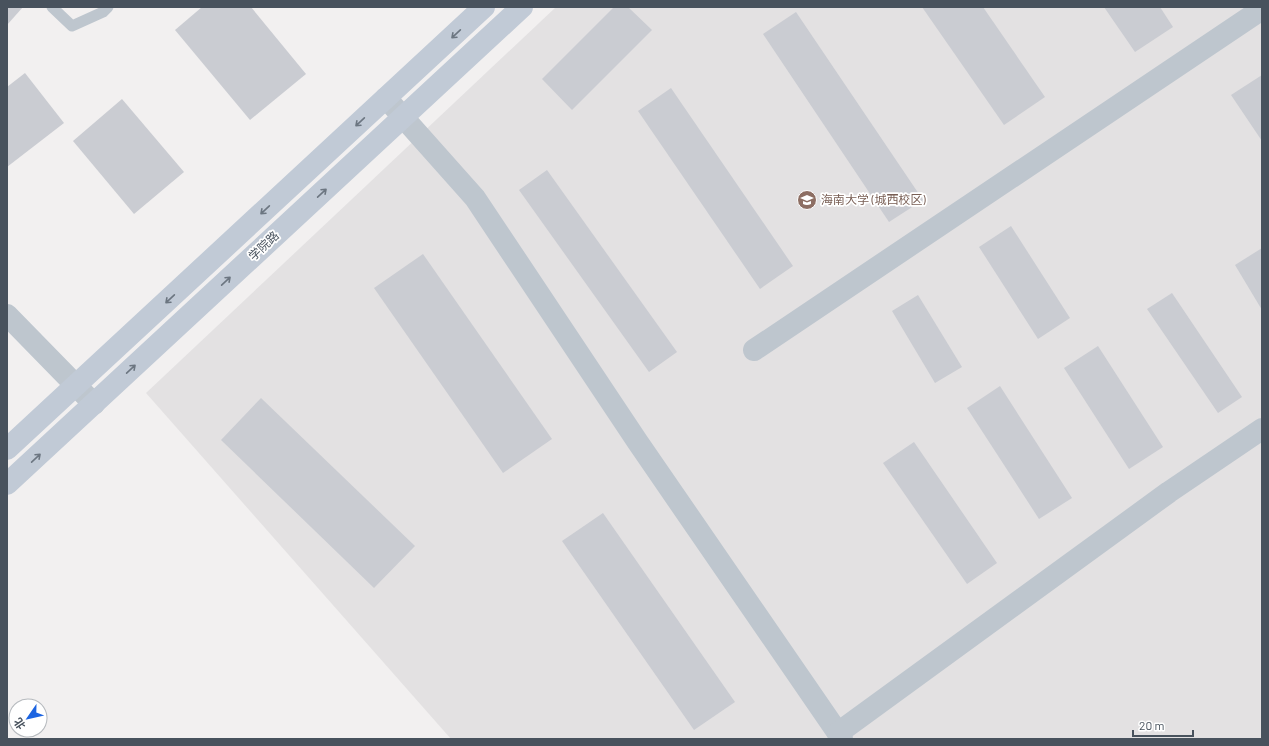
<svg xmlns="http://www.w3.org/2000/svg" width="1269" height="746" viewBox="0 0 1269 746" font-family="Barlow,'Noto Sans SC',sans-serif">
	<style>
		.education { fill: #e3e1e2 }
		.building { fill: #caccd2 }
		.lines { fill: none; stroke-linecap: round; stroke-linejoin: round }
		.lane { stroke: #bec6ce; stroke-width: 11 }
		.street { stroke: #bec6ce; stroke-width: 22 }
		.secondary { stroke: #c1cad6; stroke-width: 22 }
		.oneway { stroke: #6c7681 }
		.labels { text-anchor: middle; stroke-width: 3.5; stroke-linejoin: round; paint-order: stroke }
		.education-label { font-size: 12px; fill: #785e54; stroke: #fff; text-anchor: start }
		.street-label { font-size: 12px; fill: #48525d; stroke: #fff }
	</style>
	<rect width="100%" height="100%" fill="#f2f0f0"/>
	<path class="education" d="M556 7H1262V739H451L146 393Z"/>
	<g class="building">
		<path d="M7 7H23L7 25Z"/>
		<path d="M202 7H251L306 74 250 120 175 30Z"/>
		<path d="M614 7H628L652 30 572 110 542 79Z"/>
		<path d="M922 7H983L1045 97 1004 125Z"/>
		<path d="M1104 7H1160L1173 27 1135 52Z"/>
		<path d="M796 12 923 200 889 222 763 34Z"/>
		<path d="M25 73 64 123 7 167V87Z"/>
		<path d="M1262 75V141L1231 95Z"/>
		<path d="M671 88 793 266 760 289 638 111Z"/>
		<path d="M122 99 184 172 134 214 73 141Z"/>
		<path d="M547 170 677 352 649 372 519 190Z"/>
		<path d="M1011 226 1070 318 1038 339 979 247Z"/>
		<path d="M1262 248V310L1235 265Z"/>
		<path d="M423 254 552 439 503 473 374 288Z"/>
		<path d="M1172 293 1242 397 1218 413 1147 309Z"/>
		<path d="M918 295 962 367 935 383 892 311Z"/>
		<path d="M1098 346 1163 447 1129 469 1064 368Z"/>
		<path d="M1000 386 1072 498 1039 519 967 408Z"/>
		<path d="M261 398 415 546 374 588 221 440Z"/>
		<path d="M914 442 997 563 967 584 883 463Z"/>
		<path d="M603 513 735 702 694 730 562 541Z"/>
	</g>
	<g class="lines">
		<path class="lane" d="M52 7 72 26 103 12 108 7"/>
		<g class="street">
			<path d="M386 98 475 198 637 441 842 739"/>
			<path d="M7 315 94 404"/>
			<path d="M754 350 1262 9"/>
			<path d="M838 733 1169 492 1262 429"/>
		</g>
		<g class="secondary">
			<path d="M7 449 484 7"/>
			<path d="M7 484 522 7"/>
		</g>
	</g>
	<defs><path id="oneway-shaft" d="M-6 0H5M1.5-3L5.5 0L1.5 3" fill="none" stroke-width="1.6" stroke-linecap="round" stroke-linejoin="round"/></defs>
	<g class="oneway">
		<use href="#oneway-shaft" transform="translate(456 34) rotate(137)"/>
		<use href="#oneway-shaft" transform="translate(360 122) rotate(137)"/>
		<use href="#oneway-shaft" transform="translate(322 193) rotate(-43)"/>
		<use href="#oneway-shaft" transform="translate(265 210) rotate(137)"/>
		<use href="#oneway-shaft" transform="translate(226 281) rotate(-43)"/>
		<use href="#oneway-shaft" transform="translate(170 299) rotate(137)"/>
		<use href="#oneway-shaft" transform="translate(131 369) rotate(-43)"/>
		<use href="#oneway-shaft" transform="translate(36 458) rotate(-43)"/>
	</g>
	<defs>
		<symbol id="university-disc" viewBox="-11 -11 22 22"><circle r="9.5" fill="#8d6e63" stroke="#fff"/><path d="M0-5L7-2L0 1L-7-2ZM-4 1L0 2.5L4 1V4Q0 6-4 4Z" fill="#fff"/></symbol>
	</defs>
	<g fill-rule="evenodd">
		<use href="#university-disc" x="796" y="189" width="22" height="22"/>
	</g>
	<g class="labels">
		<g class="education-label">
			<text x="821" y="204">海南大学 (城西校区)</text>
		</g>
		<g class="street-label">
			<text transform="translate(264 246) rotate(-43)" y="4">学院路</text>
		</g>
	</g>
	<rect width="1269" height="746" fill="none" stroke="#48525d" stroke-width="16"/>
	<g transform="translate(28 718) rotate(236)"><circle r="19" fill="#ffffff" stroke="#b6babe"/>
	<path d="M0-3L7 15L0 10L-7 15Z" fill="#1c64e1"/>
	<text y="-6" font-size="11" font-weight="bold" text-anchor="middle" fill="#48525d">北</text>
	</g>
	<path d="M1133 730v6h60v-6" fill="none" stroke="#48525d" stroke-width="2"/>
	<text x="1139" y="730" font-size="12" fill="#48525d" stroke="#ffffff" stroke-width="3" paint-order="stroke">20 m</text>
</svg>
